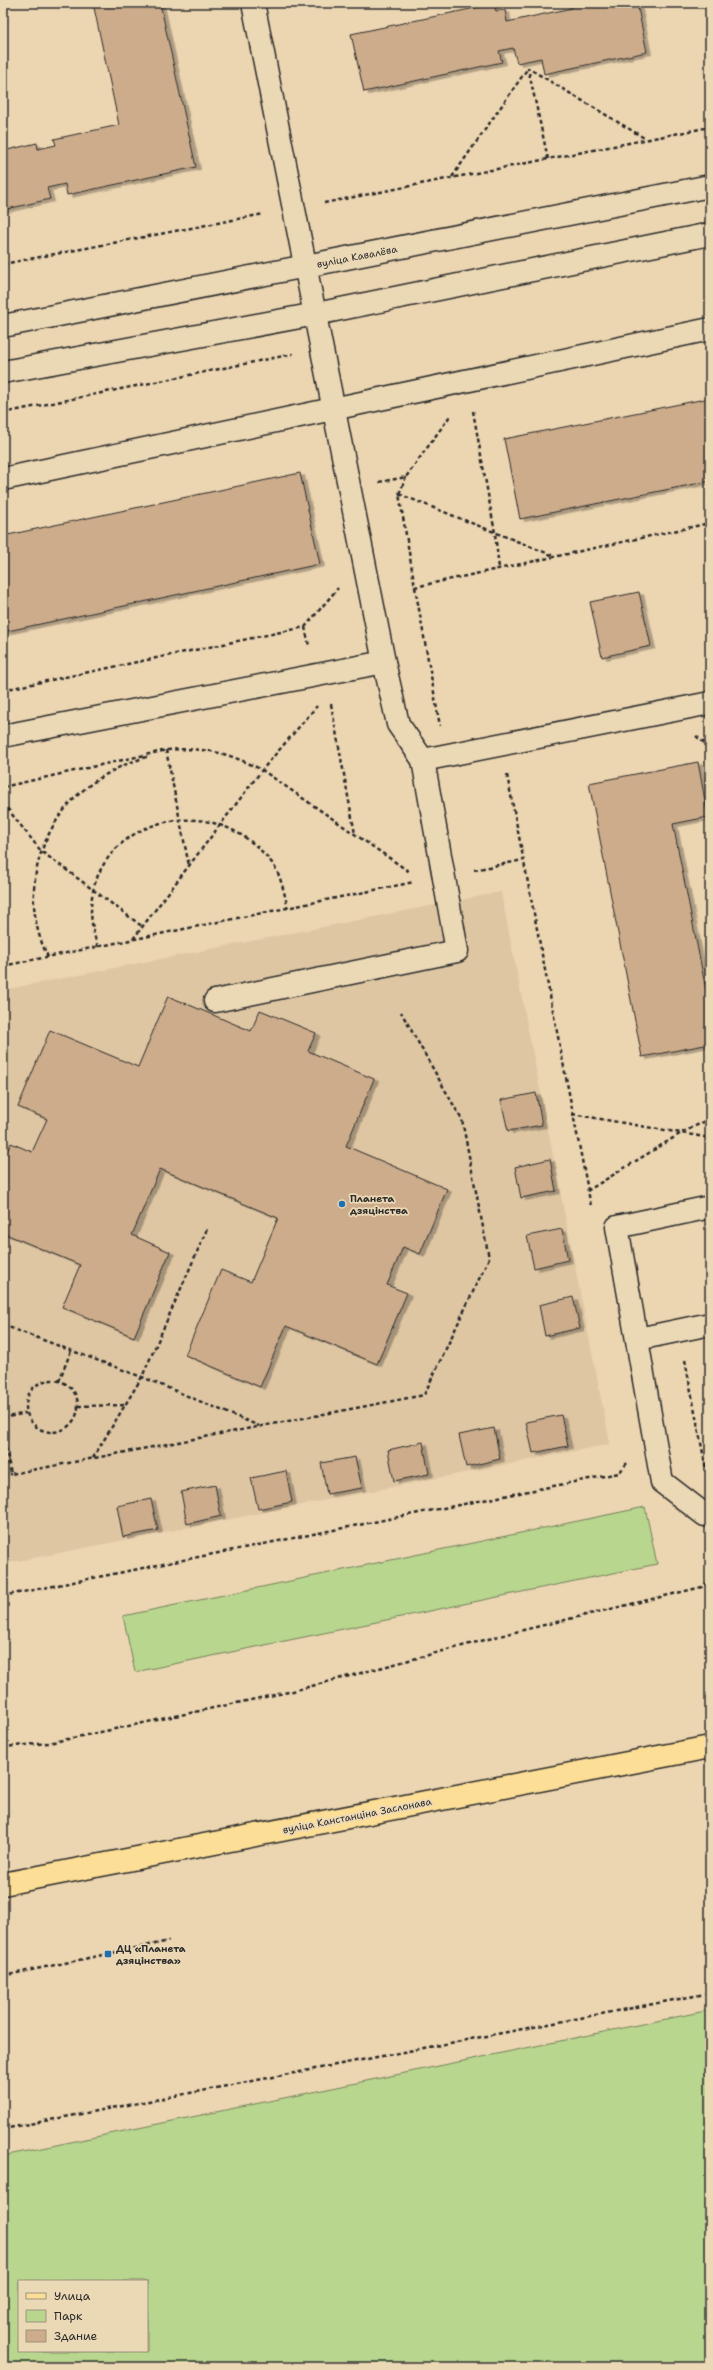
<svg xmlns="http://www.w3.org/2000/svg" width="713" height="2370" viewBox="0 0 713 2370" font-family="'Shantell Sans',sans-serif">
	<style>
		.built { fill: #dec6a3 }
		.green { fill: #b8d68e; stroke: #72805c; fill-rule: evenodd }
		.building { fill: #ccac8a; stroke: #2b2b2b; filter: url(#shadow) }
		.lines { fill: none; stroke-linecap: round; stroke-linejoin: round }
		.minor-casing { stroke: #2b2b2b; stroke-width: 25 }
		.major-casing { stroke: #2b2b2b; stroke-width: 25 }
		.path { stroke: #2b2b2b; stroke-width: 2.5; stroke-dasharray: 4 3; stroke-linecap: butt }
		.minor { stroke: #ebd8b5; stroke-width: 22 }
		.major { stroke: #fcde96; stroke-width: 22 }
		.poi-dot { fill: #1f6fb2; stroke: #ebd8b5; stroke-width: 1.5 }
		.labels { text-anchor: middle; stroke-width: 3.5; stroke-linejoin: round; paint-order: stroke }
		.street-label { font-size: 10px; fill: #2b2b2b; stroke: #ebd8b5 }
		.poi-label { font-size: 10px; font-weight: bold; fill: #2b2b2b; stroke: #ebd8b5; text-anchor: start }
	</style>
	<defs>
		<filter id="shadow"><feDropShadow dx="4.5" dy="2.5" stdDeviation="0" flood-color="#0004"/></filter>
	</defs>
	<rect width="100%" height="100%" fill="#ecd5b1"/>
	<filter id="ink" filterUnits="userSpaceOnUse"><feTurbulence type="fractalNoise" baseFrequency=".025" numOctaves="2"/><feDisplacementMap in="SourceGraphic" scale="8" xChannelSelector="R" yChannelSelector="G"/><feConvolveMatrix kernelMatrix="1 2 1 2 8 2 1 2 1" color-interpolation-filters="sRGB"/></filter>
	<g filter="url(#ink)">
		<path class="built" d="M501 892 610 1444 3 1564V990Z"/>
		<g class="green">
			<path d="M645 1507 657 1564 135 1672 123 1616Z"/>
			<path d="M710 2010V2367H3V2156ZM19 2281H147V2351H19Z"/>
		</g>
		<g class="building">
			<path d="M93 3H160L196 167 67 195 65 184 47 188 50 199 3 210V151L37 143 38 149 56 145 54 139 119 125Z"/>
			<path d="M570 3H637L647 52 544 74 541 58 517 63 513 48 499 51 502 62 364 92 351 34 494 4 496 11 505 10 507 22 572 8Z"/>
			<path d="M710 398V481L520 519 504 439Z"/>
			<path d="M300 473 320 564 3 632V536Z"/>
			<path d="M639 592 651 646 602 657 590 602Z"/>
			<path d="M698 762 708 817 673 824 706 990H710V1044L642 1057 589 783Z"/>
			<path d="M168 996 251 1031 260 1010 316 1033 308 1051 374 1079 346 1146 447 1189 420 1254 403 1247 387 1285 407 1293 377 1364 286 1326 260 1387 185 1355 221 1270 251 1282 278 1218 160 1169 132 1235 170 1252 134 1337 62 1307 80 1265 3 1233V1161L11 1143 32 1152 47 1119 18 1107 50 1030 138 1067Z"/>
			<path d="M536 1093 542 1125 508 1131 501 1100Z"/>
			<path d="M550 1159 556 1191 521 1198 515 1167Z"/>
			<path d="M562 1229 568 1260 534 1268 527 1236Z"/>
			<path d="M573 1297 580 1328 545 1336 539 1305Z"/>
			<path d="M561 1415 568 1446 533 1453 526 1422Z"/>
			<path d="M494 1428 500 1459 466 1467 459 1435Z"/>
			<path d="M423 1442 429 1474 394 1481 388 1450Z"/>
			<path d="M355 1457 362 1488 327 1494 321 1463Z"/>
			<path d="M286 1471 292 1502 258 1509 251 1478Z"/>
			<path d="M215 1485 221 1516 187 1524 181 1492Z"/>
			<path d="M151 1499 158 1530 123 1537 117 1506Z"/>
		</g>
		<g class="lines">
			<defs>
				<g id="minor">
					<path d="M3 326 710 186"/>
					<path d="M3 372 316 314 710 234"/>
					<path d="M3 479 710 329"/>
					<path d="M3 736 384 662"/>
					<path d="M423 760 710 703"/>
					<path d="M215 1001 457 951 423 760 398 724 384 662 253 3"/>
					<path d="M710 1207 617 1227 662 1482 705 1515 710 1516"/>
					<path d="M638 1339 710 1324"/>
				</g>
				<path id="major" d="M3 1884 710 1747"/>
			</defs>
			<use href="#minor" class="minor-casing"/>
			<use href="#major" class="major-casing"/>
			<g class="path">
				<path d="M548 159 528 68 646 139"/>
				<path d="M452 177 528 68"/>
				<path d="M324 203 710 127"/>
				<path d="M3 264 264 214"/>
				<path d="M473 411 495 533 499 568"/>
				<path d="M3 413 293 354"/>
				<path d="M406 477 399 494 415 587 710 523"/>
				<path d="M379 482 406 477 450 416"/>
				<path d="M399 494 554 556"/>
				<path d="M415 587 440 726"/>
				<path d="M305 627 309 646"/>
				<path d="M3 690 305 627 338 588"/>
				<path d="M331 704 355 834"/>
				<path d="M696 736 708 746 710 758"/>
				<path d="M166 750 189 866"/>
				<path d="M507 775 591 1206"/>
				<path d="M3 787 167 750C205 747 227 752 262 770L411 873"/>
				<path d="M3 803 41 851 143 927"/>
				<path d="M474 870 523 860"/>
				<path d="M133 939 262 770 317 706"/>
				<path d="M98 947C58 836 202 772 272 863 281 875 284 893 288 908"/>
				<path d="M48 957C16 894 40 815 100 778 116 768 132 761 150 756"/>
				<path d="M3 966 414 882"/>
				<path d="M572 1114 710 1138"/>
				<path d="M587 1191 683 1132 710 1119"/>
				<path d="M3 1325 142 1377 259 1426"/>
				<path d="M685 1360 708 1479"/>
				<circle cx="52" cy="1406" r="26"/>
				<path d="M59 1381 71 1351"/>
				<path d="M78 1406 126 1405"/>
				<path d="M3 1418 26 1413"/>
				<path d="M3 1434 11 1474 424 1395 489 1258 462 1120 401 1012"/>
				<path d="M93 1458 142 1377 208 1227"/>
				<path d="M3 1476 11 1474"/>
				<path d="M3 1596 619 1473 627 1463"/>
				<path d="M3 1747 49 1743 293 1691 511 1633 702 1587 710 1581"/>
				<path d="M3 1976 169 1941"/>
				<path d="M3 2129 710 1993"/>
			</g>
			<use href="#minor" class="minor"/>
			<use href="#major" class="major"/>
		</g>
	</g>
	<g class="poi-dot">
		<circle cx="342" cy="1204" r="4"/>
		<rect x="104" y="1950" width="8" height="8" rx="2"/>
	</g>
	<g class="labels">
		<g class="street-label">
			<text transform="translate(357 256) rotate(-11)" y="4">вуліца Кавалёва</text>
			<text transform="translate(357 1815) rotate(-11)" y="4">вуліца Канстанціна Заслонава</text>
		</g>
		<g class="poi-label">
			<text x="350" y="1202">Планета<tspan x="350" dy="12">дзяцінства</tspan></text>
			<text x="116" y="1952">ДЦ «Планета<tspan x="116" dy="12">дзяцінства»</tspan></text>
		</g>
	</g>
	<rect width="713" height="2370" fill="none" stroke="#ebd8b5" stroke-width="16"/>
	<rect x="8" y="8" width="697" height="2354" fill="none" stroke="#2b2b2b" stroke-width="1.5" filter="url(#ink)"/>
	<rect x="18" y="2280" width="130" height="72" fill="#ebd8b5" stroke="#9e937e"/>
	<rect x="26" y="2293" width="20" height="6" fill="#fcde96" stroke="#9e937e"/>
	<text x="54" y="2300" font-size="12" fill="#2b2b2b">Улица</text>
	<rect x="26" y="2310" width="20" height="12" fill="#b8d68e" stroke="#9e937e"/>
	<text x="54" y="2320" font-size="12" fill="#2b2b2b">Парк</text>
	<rect x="26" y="2330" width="20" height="12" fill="#ccac8a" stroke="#9e937e"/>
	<text x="54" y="2340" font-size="12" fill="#2b2b2b">Здание</text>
</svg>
